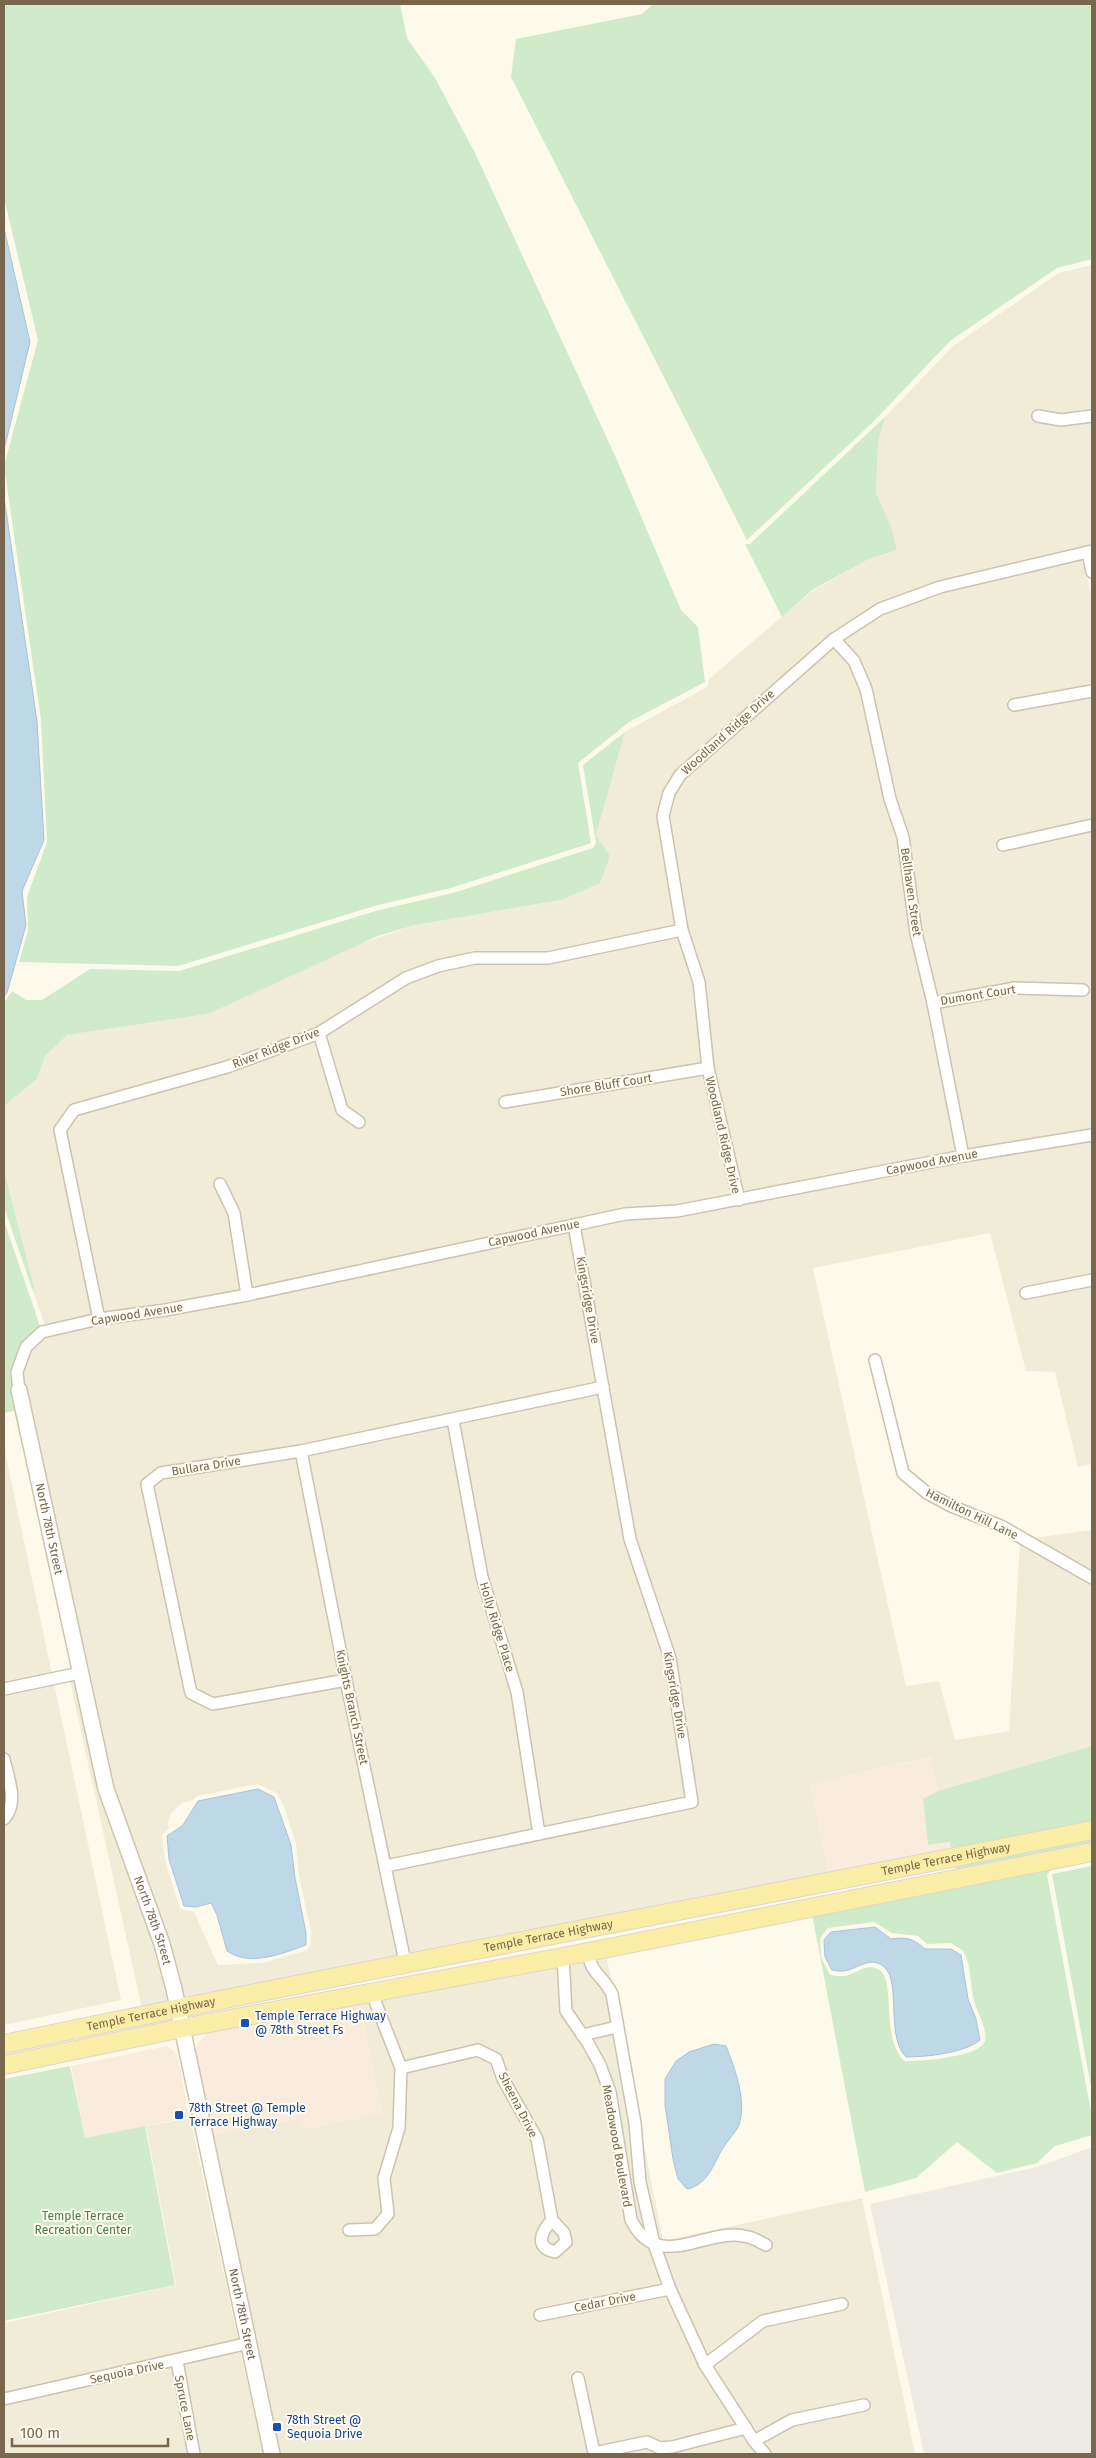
<svg xmlns="http://www.w3.org/2000/svg" width="1096" height="2458" viewBox="0 0 1096 2458" font-family="'Fira Sans',sans-serif">
	<style>
		.residential { fill: #f1ecd7; fill-rule: evenodd }
		.commercial { fill: #f9ecdd }
		.industrial { fill: #eeebe4 }
		.green { fill: #cfebc9; fill-rule: evenodd }
		.water { fill: #bfd8e7; stroke: #a5c5d9 }
		.lines { fill: none; stroke-linecap: round; stroke-linejoin: round }
		.street-casing { stroke: #cdc2ad; stroke-width: 14 }
		.secondary-casing { stroke: #d0c4ab; stroke-width: 18 }
		.primary-casing { stroke: #dcd7d1; stroke-width: 20 }
		.street { stroke: #fff; stroke-width: 11 }
		.secondary { stroke: #fff; stroke-width: 15 }
		.primary { stroke: #faeda6; stroke-width: 18 }
		.transit-dot { fill: #1a4fb4; stroke: #fffdf2; stroke-width: 2 }
		.labels { text-anchor: middle; stroke-width: 4; stroke-linejoin: round; paint-order: stroke }
		.street-label { font-size: 12px; fill: #79674d; stroke: #fffdf2 }
		.transit-label { font-size: 12px; fill: #164399; stroke: #fffdf2; text-anchor: start }
		.park-label { font-size: 12px; fill: #497e45; stroke: #fffdf2 }
	</style>
	<rect width="100%" height="100%" fill="#fdfaeb"/>
	<g class="residential">
		<path d="M1092 265V410L1061 414 1034 410 1033 421 1060 426 1092 422V545L938 581 878 604 833 631 676 770 665 790 658 817 675 925 547 952 475 953 436 961 403 973 316 1027 226 1061 70 1106 56 1126 92 1315 45 1325 33 1291 34 1287 4 1170V1106L37 1079 45 1056 53 1046 67 1035 208 1014 348 948 415 925 561 900 610 856 596 835 625 732 707 687 709 679 812 591 869 559 897 550 876 493 878 442 885 417 953 346 1059 273Z"/>
		<path d="M1084 559 1092 600V685L1007 700 1010 712 1092 697V819L997 841 999 852 1092 831V1129L968 1149 939 1007 1016 995 1088 996V985L1014 983 937 996 921 932 909 837 895 798 871 688 842 640 883 615 941 593Z"/>
		<path d="M834 647 849 664 861 691 898 838 957 1151 743 1193 713 1068 705 982 687 929 669 817 674 796 684 779Z"/>
		<path d="M678 937 694 983 702 1063 499 1097 500 1108 704 1075 732 1195 676 1205 623 1208 251 1288 240 1212 222 1176 213 1182 229 1215 240 1290 103 1313 66 1132 77 1115 229 1072 315 1040 337 1112 361 1130 366 1120 347 1106 325 1036 408 984 439 972 476 964H549Z"/>
		<path d="M1092 1141V1274L1020 1288 1023 1299 1092 1286V1464L1078 1467 1055 1372 1026 1371 990 1233 813 1268 906 1686 939 1681 955 1740 1009 1731 1020 1543 1092 1586V1746L938 1791 930 1757 810 1784 830 1876 410 1955 392 1871 693 1808 697 1802 676 1657 636 1537 580 1230 626 1220 678 1217 735 1207 964 1162Z"/>
		<path d="M570 1232 597 1382 300 1445 160 1467 144 1479 142 1485 186 1694 189 1699 214 1710 342 1687 399 1957 182 2001 111 1788 25 1389 23 1373 31 1351 45 1338 100 1325 166 1316 253 1301ZM257 1784 277 1793 284 1806 296 1844 299 1876 311 1932 310 1946 307 1950 263 1963 218 1965 194 1912 180 1909 165 1860 162 1835 169 1828 168 1823 171 1813 182 1803 193 1800 197 1796Z"/>
		<path d="M599 1394 665 1659 686 1797 544 1827 522 1691 487 1576 459 1425Z"/>
		<path d="M449 1427 476 1578 511 1693 533 1829 390 1859 351 1679 307 1456Z"/>
		<path d="M4 1447 121 2000 4 2025Z"/>
		<path d="M297 1458 339 1675 214 1698 196 1689 153 1487 163 1479Z"/>
		<path d="M1092 1530V1571L1033 1538Z"/>
		<path d="M76 1680 157 1946 171 2003 142 2009 70 1681Z"/>
		<path d="M607 1959 663 2241 862 2198 915 2454H280L213 2135 298 2119 304 2129 382 2113 360 2004Z"/>
		<path d="M190 2118 263 2454H4V2323L176 2285 146 2126Z"/>
	</g>
	<g class="commercial">
		<path d="M931 1757 938 1791 923 1800 928 1845 951 1842 952 1852 830 1876 810 1784Z"/>
		<path d="M360 2004 382 2113 304 2129 298 2119 213 2135 196 2052 198 2042 208 2033Z"/>
		<path d="M167 2046 174 2051 179 2062 189 2117 85 2138 71 2066Z"/>
	</g>
	<path class="industrial" d="M1092 2147V2454H924L870 2204 1037 2167Z"/>
	<g class="green">
		<path d="M4 4H400L407 38 435 78 475 153 617 460 681 610 698 627 705 682 629 722 578 763 591 843 451 888 378 905 178 966 19 962 28 931 27 897 47 842 41 720 4 466 38 340 4 198Z"/>
		<path d="M653 4H1092V259L1057 268 950 341 874 421 747 540 511 77 516 39 642 14Z"/>
		<path d="M885 417 878 442 876 493 891 527 897 550 869 559 812 590 782 617 745 544H750Z"/>
		<path d="M625 732 596 835 610 856 600 883 561 900 415 925 378 936 208 1014 67 1035 45 1056 37 1079 4 1106V1003L12 991 26 1000H42L90 969 179 971 379 910 453 893 593 848 596 843 583 765Z"/>
		<path d="M4 1170 34 1287 33 1291 4 1207Z"/>
		<path d="M4 1221 42 1332C13 1360 17 1372 23 1409L4 1413Z"/>
		<path d="M1092 1746V1824L952 1852 950 1842 928 1845 923 1799 938 1791Z"/>
		<path d="M1092 1836V1846L956 1872 955 1864Z"/>
		<path d="M1092 1858V1861L1051 1869 1047 1875 1092 2117V2135L1055 2146 1037 2163 997 2173 957 2142 916 2178 865 2192 812 1914ZM874 1922 892 1933 918 1936 927 1944 951 1943 963 1951C971 1963 970 1982 973 1996 975 2010 988 2027 985 2041 981 2057 918 2062 904 2061 880 2037 897 1978 878 1969 866 1963 856 1974 845 1976 841 1977 835 1975 830 1975L821 1957 820 1938 828 1928Z"/>
		<path d="M1092 1866V2092L1052 1874Z"/>
		<path d="M70 2066 85 2138 145 2126 175 2285 4 2321V2079Z"/>
	</g>
	<g class="water">
		<path d="M4 228 30 342 4 450Z"/>
		<path d="M4 497 37 721 44 840 22 891 26 925 7 993 4 996Z"/>
		<path d="M258 1789 274 1797 291 1845 295 1878 306 1933V1945C281 1954 250 1967 227 1951L217 1915 211 1903 196 1907 184 1906 169 1859 167 1836 183 1825 198 1801Z"/>
		<path d="M875 1927 891 1939C907 1937 913 1938 925 1949H951L961 1955 968 1999 976 2019 980 2040C965 2053 926 2057 906 2057 884 2035 904 1975 880 1964 866 1958 856 1970 843 1971 840 1972 835 1970 832 1970L825 1957 824 1940 831 1932Z"/>
		<path d="M714 2044 726 2046C735 2069 747 2100 739 2125 736 2132 722 2147 718 2157 711 2171 704 2186 687 2189L678 2179 673 2159 665 2105V2079L676 2061 689 2052Z"/>
	</g>
	<g class="lines">
		<defs>
			<g id="street">
				<path d="M1038 416 1061 420 1092 416"/>
				<path d="M1088 552 1092 572"/>
				<path d="M834 639 854 661 866 689 890 799 903 837 916 933 933 1003 963 1156"/>
				<path d="M1014 705 1092 691"/>
				<path d="M1003 845 1092 825"/>
				<path d="M933 1003 1015 988 1083 990"/>
				<path d="M319 1033 342 1110 359 1122"/>
				<path d="M505 1102 708 1068"/>
				<path d="M220 1184 234 1213 247 1295"/>
				<path d="M739 1200 708 1068 699 982 682 930 663 816 669 793 680 775 834 639 880 609 940 587 1092 551"/>
				<path d="M1026 1293 1092 1280"/>
				<path d="M99 1319 60 1130 74 1110 227 1067 319 1033 406 978 438 966 475 958H548L682 930"/>
				<path d="M875 1360 903 1473 927 1493 951 1506 1001 1526 1092 1578"/>
				<path d="M19 1390 17 1372 26 1347 42 1332 99 1319 165 1310 247 1295 625 1214 677 1211 963 1156 1092 1135"/>
				<path d="M453 1420 482 1577 517 1692 539 1834"/>
				<path d="M301 1451 346 1680 405 1962"/>
				<path d="M346 1680 213 1704 191 1693 147 1484 161 1473 301 1451 603 1387"/>
				<path d="M4 1689 80 1673"/>
				<path d="M4 1759C8 1778 19 1803 4 1819"/>
				<path d="M386 1866 692 1802 670 1658 630 1539 574 1225"/>
				<path d="M588 1952C591 1975 603 1975 612 1994L635 2123 640 2182 654 2244 670 2289 705 2365 754 2441 765 2454"/>
				<path d="M563 1957 566 2011 588 2043 600 2065 610 2092 631 2220C659 2275 707 2225 748 2237 754 2238 760 2242 766 2245"/>
				<path d="M582 2035 617 2027"/>
				<path d="M401 2068 478 2050 496 2059 503 2079 537 2139 552 2220C541 2232 534 2247 555 2252L566 2242 564 2233 552 2220"/>
				<path d="M349 2230 375 2229 388 2214 384 2178 399 2128 401 2068 371 1991"/>
				<path d="M540 2315 670 2289"/>
				<path d="M177 2361 194 2454"/>
				<path d="M705 2365 763 2321 842 2304"/>
				<path d="M578 2378 594 2453 647 2442 660 2448 672 2447 746 2428"/>
				<path d="M4 2399 249 2343"/>
				<path d="M754 2441 792 2420 864 2405"/>
			</g>
			<g id="secondary">
				<path id="s1" d="M19 1390 106 1789 162 1944 174 1989 272 2454"/>
			</g>
			<g id="primary">
				<path id="s2" d="M4 2044C366 1968 730 1903 1092 1830"/>
				<path d="M4 2065 182 2028 563 1957 1092 1852"/>
			</g>
		</defs>
		<use href="#street" class="street-casing"/>
		<use href="#secondary" class="secondary-casing"/>
		<use href="#primary" class="primary-casing"/>
		<use href="#street" class="street"/>
		<use href="#secondary" class="secondary"/>
		<use href="#primary" class="primary"/>
	</g>
	<g class="transit-dot">
		<rect x="240" y="2018" width="10" height="10" rx="2.5"/>
		<rect x="174" y="2110" width="10" height="10" rx="2.5"/>
		<rect x="272" y="2422" width="10" height="10" rx="2.5"/>
	</g>
	<g class="labels">
		<g class="street-label">
			<text transform="translate(728 732) rotate(-42)" y="4">Woodland Ridge Drive</text>
			<text transform="translate(911 892) rotate(82)" y="4">Bellhaven Street</text>
			<text transform="translate(978 995) rotate(-9)" y="4">Dumont Court</text>
			<text transform="translate(276 1048) rotate(-21)" y="4">River Ridge Drive</text>
			<text transform="translate(606 1085) rotate(-9)" y="4">Shore Bluff Court</text>
			<text transform="translate(723 1135) rotate(77)" y="4">Woodland Ridge Drive</text>
			<text transform="translate(932 1162) rotate(-11)" y="4">Capwood Avenue</text>
			<text transform="translate(534 1233) rotate(-12)" y="4">Capwood Avenue</text>
			<text transform="translate(588 1300) rotate(80)" y="4">Kingsridge Drive</text>
			<text transform="translate(137 1314) rotate(-9)" y="4">Capwood Avenue</text>
			<text transform="translate(206 1466) rotate(-9)" y="4">Bullara Drive</text>
			<text transform="translate(972 1514) rotate(26)" y="4">Hamilton Hill Lane</text>
			<text dy="4" stroke="none"><textPath href="#s1" startOffset="142">North 78th Street</textPath></text>
			<text transform="translate(497 1627) rotate(73)" y="4">Holly Ridge Place</text>
			<text transform="translate(675 1695) rotate(80)" y="4">Kingsridge Drive</text>
			<text transform="translate(352 1707) rotate(78)" y="4">Knights Branch Street</text>
			<text dy="4" stroke="none"><textPath href="#s2" startOffset="960">Temple Terrace Highway</textPath></text>
			<text dy="4" stroke="none"><textPath href="#s1" startOffset="548">North 78th Street</textPath></text>
			<text dy="4" stroke="none"><textPath href="#s2" startOffset="555">Temple Terrace Highway</textPath></text>
			<text dy="4" stroke="none"><textPath href="#s2" startOffset="150">Temple Terrace Highway</textPath></text>
			<text transform="translate(518 2105) rotate(63)" y="4">Sheena Drive</text>
			<text transform="translate(617 2146) rotate(80)" y="4">Meadowood Boulevard</text>
			<text transform="translate(605 2302) rotate(-11)" y="4">Cedar Drive</text>
			<text dy="4" stroke="none"><textPath href="#s1" startOffset="952">North 78th Street</textPath></text>
			<text transform="translate(127 2372) rotate(-12)" y="4">Sequoia Drive</text>
			<text transform="translate(185 2408) rotate(79)" y="4">Spruce Lane</text>
		</g>
		<g class="transit-label">
			<text x="255" y="2020">Temple Terrace Highway<tspan x="255" dy="14">@ 78th Street Fs</tspan></text>
			<text x="189" y="2112">78th Street @ Temple<tspan x="189" dy="14">Terrace Highway</tspan></text>
			<text x="287" y="2424">78th Street @<tspan x="287" dy="14">Sequoia Drive</tspan></text>
		</g>
		<g class="park-label">
			<text x="83" y="2220">Temple Terrace<tspan x="83" dy="14">Recreation Center</tspan></text>
		</g>
	</g>
	<rect width="1096" height="2458" fill="none" stroke="#79674d" stroke-width="10"/>
	<path d="M12 2438v8h156v-8" fill="none" stroke="#79674d" stroke-width="2.5"/>
	<text x="20" y="2438" font-size="15" fill="#79674d" stroke="#fffdf2" stroke-width="4" paint-order="stroke">100 m</text>
</svg>
